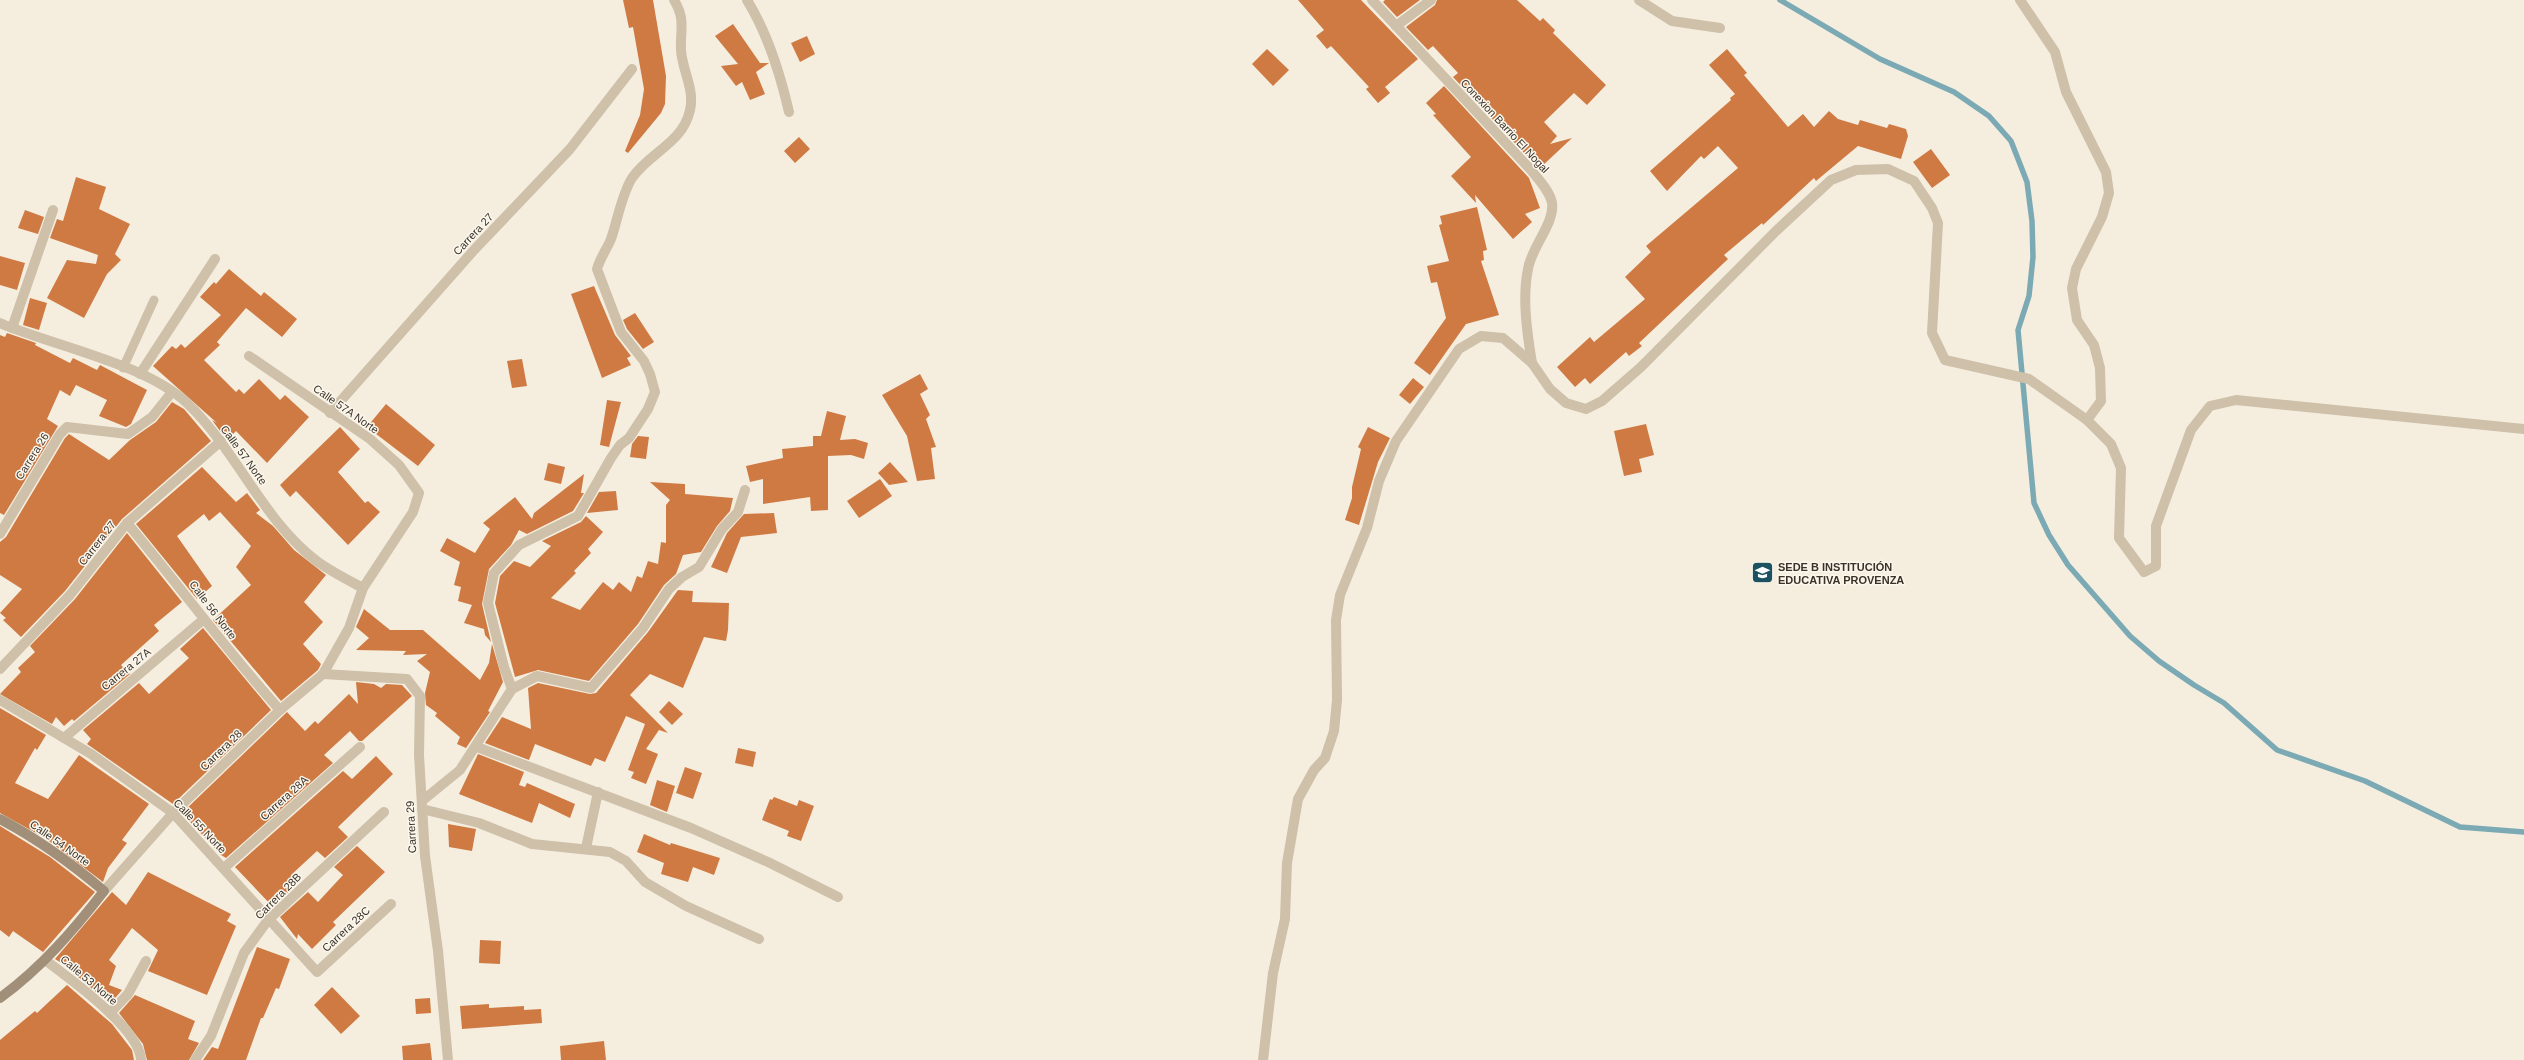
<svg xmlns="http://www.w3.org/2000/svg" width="2524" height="1060" viewBox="0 0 2524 1060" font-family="Helvetica,sans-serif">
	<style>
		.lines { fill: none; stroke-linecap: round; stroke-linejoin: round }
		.stream { stroke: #7ba9b4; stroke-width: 5.5 }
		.building { fill: #cf7a43 }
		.lane { stroke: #cec0a9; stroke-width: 9 }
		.street { stroke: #cec0a9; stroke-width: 10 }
		.secondary { stroke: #a28f7a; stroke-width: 10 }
		.labels { text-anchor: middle; stroke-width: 3; stroke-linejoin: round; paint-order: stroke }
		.street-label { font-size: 11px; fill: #3b3229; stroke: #fbf7ec }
		.poi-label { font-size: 11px; font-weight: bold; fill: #3b3229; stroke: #fbf7ec; text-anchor: start }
	</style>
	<rect width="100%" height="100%" fill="#f5eedf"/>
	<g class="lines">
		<path class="stream" d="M1780 0 1880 59 1954 92 1989 116 2011 141 2027 182 2032 221 2033 257 2029 296 2018 330 2034 503 2049 535 2068 565 2130 636 2159 661 2194 685 2224 703 2277 750 2365 781 2460 827 2524 832"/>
	</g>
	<g class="building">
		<path d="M623 0H653L666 76 665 104 661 113 628 153 625 151 640 115 644 89 633 27 629 28Z"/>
		<path d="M1298 0H1361L1418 59 1385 87 1390 93 1378 103 1366 89 1369 87 1331 46 1327 49 1316 36 1324 30Z"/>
		<path d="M1385 0H1420L1397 17 1383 2Z"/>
		<path d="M1437 0H1517L1540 21 1543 18 1555 30 1553 33 1606 85 1587 105 1574 93 1544 122 1557 136 1550 144 1572 138 1539 169 1453 77 1458 73 1433 46 1428 50 1406 27 1435 5Z"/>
		<path d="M733 24 760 63H769L756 72 765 94 750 100 742 82 736 86 721 66 738 64 715 36Z"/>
		<path d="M807 36 815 54 800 62 791 43Z"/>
		<path d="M1267 49 1289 70 1273 86 1252 64Z"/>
		<path d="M1727 49 1747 73 1744 75 1788 127 1803 114 1814 127 1829 111 1838 119 1858 125 1860 120 1887 128 1889 124 1906 129 1908 136 1901 159 1858 146 1816 181 1814 178 1763 225 1762 223 1724 255 1728 259 1639 343 1642 346 1629 356 1626 352 1590 384 1585 378 1575 387 1557 367 1590 337 1594 342 1645 299 1625 277 1651 252 1646 246 1738 168 1718 146 1704 159 1701 156 1667 191 1650 171 1731 100 1730 98 1735 94 1709 65Z"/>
		<path d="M1444 86 1529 178 1540 208 1525 214 1532 222 1513 239 1475 195 1476 203 1451 176 1471 157 1433 115 1436 114 1426 103Z"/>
		<path d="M799 137 810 149 795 163 784 151Z"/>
		<path d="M1931 149 1950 175 1932 188 1913 162Z"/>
		<path d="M76 177 106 187 99 209 130 224 115 254 121 260 107 274 84 318 47 298 67 260 96 264 98 255 50 238 57 219 63 221Z"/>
		<path d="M1477 207 1487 250 1483 251 1484 260 1481 261 1499 315 1466 324 1430 375 1414 363 1446 318 1437 282 1431 283 1427 266 1449 261 1439 225 1442 224 1440 216Z"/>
		<path d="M25 210 44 217 38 234 18 228Z"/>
		<path d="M0 256 25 263 17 290 0 285Z"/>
		<path d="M229 269 261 296 264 292 297 319 282 337 246 308 217 342 220 345 204 360 236 392 239 389 244 394 259 379 280 400 285 395 309 417 267 463 236 431 233 434 230 432 223 435 212 420 217 423 153 366 172 346 176 349 181 344 185 348 221 315 200 297 214 282 216 284Z"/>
		<path d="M594 286 615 335 631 356 627 358 631 365 602 378 571 294Z"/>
		<path d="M30 298 47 303 39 330 23 325Z"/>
		<path d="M635 313 654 342 643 349 627 329 623 320Z"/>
		<path d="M7 333 36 343 35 345 70 363 73 358 97 370 100 365 147 390 131 424 126 427 99 416 107 400 76 385 70 396 60 390 47 419 58 426 4 515 0 513V335L5 337Z"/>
		<path d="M522 359 527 386 512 388 507 361Z"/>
		<path d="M920 374 928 389 920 394 930 415 926 419 936 447 931 448 935 479 917 481 907 436 882 395Z"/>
		<path d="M1413 378 1424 387 1410 404 1399 395Z"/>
		<path d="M607 400 621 402 609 447 600 445Z"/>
		<path d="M172 402 184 409 211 441 122 519 65 591 21 637 3 620 6 618 0 613 22 589 0 575V542L6 537 65 438 69 434 109 460 130 440 156 422Z"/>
		<path d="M386 404 435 445 418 466 367 427Z"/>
		<path d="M827 411 846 416 840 440 855 439 868 443 864 459 851 455 828 456V510L811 511 810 497 763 504V479L750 482 746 466 783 458 782 449 813 446V436H821Z"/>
		<path d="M1646 424 1654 455 1639 459 1642 472 1624 476 1614 431Z"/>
		<path d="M340 427 360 449 338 472 365 503 368 501 380 512 348 545 296 491 290 497 280 485Z"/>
		<path d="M1368 427 1390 438 1378 462 1359 525 1345 520 1352 498V487L1361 449 1358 447Z"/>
		<path d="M638 436 649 437 646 459 630 457 632 444Z"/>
		<path d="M890 462 908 482 889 485 878 473Z"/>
		<path d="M548 463 565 467 561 484 544 480Z"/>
		<path d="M202 467 236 502 247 493 260 510 256 513 273 526 294 550 326 575 304 602 323 622 303 644 321 664 318 670 281 701 213 620 251 585 236 567 251 546 220 512 209 521 204 514 177 536 212 586 197 599 136 524Z"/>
		<path d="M584 474 581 493H584L573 511 527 534 519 530 511 545 489 569 482 604 491 642 485 635 484 629 464 623 472 605 458 601 461 587 454 585 460 562 440 551 447 538 475 553 490 529 483 523 515 497 532 519 534 513Z"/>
		<path d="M880 479 892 496 859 518 847 501Z"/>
		<path d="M650 482 685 484V494L733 498 730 511 717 526 701 552 683 555 676 574 664 585 638 624 589 681 538 670 515 677 495 603 500 576 514 561 530 567 551 546 542 541 581 522 586 516 603 532 588 549 591 553 574 571 576 573 551 598 580 610 603 582 613 590 619 582 631 592 637 576 642 578 648 561 658 564 661 542 666 543V505L670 500Z"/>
		<path d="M616 491 618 510 587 513 599 492Z"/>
		<path d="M774 513 777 533 741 537 727 573 711 567 727 533 744 514Z"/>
		<path d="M127 533 182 602 154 625 159 631 121 665 130 674 74 721 72 719 64 726 56 717 52 724 0 694 21 672 18 668 35 652 30 646 75 599Z"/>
		<path d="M678 590 693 591 692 602 729 603 728 630 726 641 704 637 683 688 650 674 630 695 668 733 659 730 646 749 658 754 646 784 631 778 634 772 628 770 645 724 626 716 605 762 595 758 591 766 535 744 529 760 485 743 502 717 531 729 528 688 538 683 590 694 596 693 648 632Z"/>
		<path d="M364 609 390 630H423L480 680 489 663 492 644 503 682 488 711 490 712 466 748 457 744 460 737 435 716 437 713 426 705 425 693 430 672 417 661 427 654 403 655 406 651 356 650 369 638 356 627Z"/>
		<path d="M203 628 271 710 173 804 87 744 91 739 83 730 139 683 149 694 189 658 180 649Z"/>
		<path d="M356 682 374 684 381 688 386 684 402 685 412 696 362 741H359L350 731 324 755 333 763 226 858 221 855 182 813 287 712 305 731 315 721 318 724 349 694 358 704Z"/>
		<path d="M669 701 683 714 672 725 659 712Z"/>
		<path d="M0 708 46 735 37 750 35 748 15 783 48 799 79 755 149 804 122 840 127 843 108 868 103 882 45 838 0 813Z"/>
		<path d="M738 748 756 752 753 767 735 763Z"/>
		<path d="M478 754 524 772 519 785 525 787 527 783 575 804 570 818 539 803 532 823 459 794Z"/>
		<path d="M376 756 393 774 338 827 348 837 325 858 317 851 291 875 299 882 273 907 235 867 343 771 352 779Z"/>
		<path d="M685 767 702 773 693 799 676 793Z"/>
		<path d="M657 780 675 786 667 812 650 805Z"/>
		<path d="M774 797 797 806 799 800 814 806 801 841 787 836 789 831 762 820 770 799 772 800Z"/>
		<path d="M448 824 476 829 472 851 449 847Z"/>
		<path d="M0 826 50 857 95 892 43 952 13 931 9 937 0 930Z"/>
		<path d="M644 834 670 845 671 843 720 858 714 875 693 867 688 882 661 874 664 863 637 852Z"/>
		<path d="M357 846 385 872 333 922 336 925 312 949 298 934 297 939 280 917 308 892 318 902 343 875 334 867Z"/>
		<path d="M148 872 231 914 227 921 236 926 207 995 148 971 158 950 132 928 109 960 116 966 109 985 122 990 110 1004 70 970 71 969 55 959 112 892 126 905Z"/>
		<path d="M480 940 501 941 500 964 479 963Z"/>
		<path d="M257 947 290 959 279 989 276 988 263 1018H261L246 1060H203L212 1047 218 1049Z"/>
		<path d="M67 985 112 1024 132 1050 134 1060H0V1040L35 1011 37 1013Z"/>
		<path d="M332 987 360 1016 341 1034 314 1005Z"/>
		<path d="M135 995 195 1021 188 1039 199 1043 189 1060H147L143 1044 119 1013Z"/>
		<path d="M430 998 431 1013 416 1014 415 999Z"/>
		<path d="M489 1004V1008L524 1006V1010L541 1009 542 1023 462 1029 460 1006Z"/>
		<path d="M604 1041 606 1060H561L560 1046Z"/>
		<path d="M430 1043 432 1060H403L402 1046Z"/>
	</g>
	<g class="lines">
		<path class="lane" d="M123 368 154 300"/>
		<g class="street">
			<path d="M747 0C768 34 780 73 789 112"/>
			<path d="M1372 0 1531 170C1538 179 1550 191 1552 203 1555 223 1531 248 1528 269 1522 298 1527 333 1532 363"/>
			<path d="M1639 0 1672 21 1720 28"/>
			<path d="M2020 0 2055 52 2066 92 2106 172 2109 193 2102 217 2076 269 2072 288 2077 320 2094 345 2100 368 2101 401 2087 420"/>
			<path d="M1396 26 1431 0"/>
			<path d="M0 323C54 346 147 364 188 404 237 451 263 521 318 562 332 572 348 580 363 588"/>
			<path d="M12 328 53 210"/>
			<path d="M140 374 215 259"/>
			<path d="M330 413 474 250 570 149 632 69"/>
			<path d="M127 523C179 585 226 650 280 710"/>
			<path d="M0 534 60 434 67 427 128 434 152 417 172 392"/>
			<path d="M0 669 70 595 127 523 221 441"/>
			<path d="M323 674 407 679 420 696 419 755 425 856 438 951 448 1060"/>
			<path d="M512 689 537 676 591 688 643 628 669 589 682 577 699 567 722 529 738 512 745 490"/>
			<path d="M0 700 91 754 173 813 317 972 391 904"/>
			<path d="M64 738 204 619"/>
			<path d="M477 747 691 828 768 862 838 897"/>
			<path d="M422 801 460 770 512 689 504 667 488 603 494 573 519 545 578 516 611 458 620 445 629 438 648 409 655 392 650 374 644 361 621 332 597 269C600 258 607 249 611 239 618 219 621 196 632 178 650 152 683 143 690 110 695 89 682 70 681 50 680 29 686 20 674 0"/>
			<path d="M422 809 479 823 532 844 610 852 626 861 645 882 686 906 759 939"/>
			<path d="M586 848 598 792"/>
			<path d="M224 868 360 747"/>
			<path d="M104 891 173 813 280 710 323 674 349 628 363 588 413 512 419 493 399 465 370 439 249 356"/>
			<path d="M45 960C69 978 140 1029 141 1060"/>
			<path d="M110 1013 128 994 146 961"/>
			<path d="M195 1060 211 1036 244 953 268 920 384 812"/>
			<path d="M1263 1060 1273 973 1285 919 1287 863 1298 799 1314 770 1325 758 1334 731 1337 700 1336 620 1340 595 1367 528 1379 481 1396 441 1459 349 1481 336 1503 338 1532 363 1550 389 1566 403 1586 409 1602 401 1641 367 1776 231 1831 180 1856 170 1888 169 1914 181 1932 208 1938 223 1932 333 1945 360 2029 379 2087 420 2111 444 2121 468 2119 538 2144 572 2156 566V526L2191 430 2210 406 2236 400 2524 429"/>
		</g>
		<path class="secondary" d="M0 819C38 839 71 863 104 891 73 931 41 968 0 998"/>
	</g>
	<defs>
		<symbol id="school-square" viewBox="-11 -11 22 22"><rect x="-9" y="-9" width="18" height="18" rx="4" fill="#1b5160" stroke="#fbf7ec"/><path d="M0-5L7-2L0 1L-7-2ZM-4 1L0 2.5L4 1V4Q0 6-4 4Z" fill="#fff"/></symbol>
	</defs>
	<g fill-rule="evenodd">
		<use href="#school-square" x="1750" y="560" width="25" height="25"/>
	</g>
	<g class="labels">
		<g class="street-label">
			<text transform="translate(1505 126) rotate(47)" y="4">Conexion Barrio El Nogal</text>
			<text transform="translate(473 234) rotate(-47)" y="4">Carrera 27</text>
			<text transform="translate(346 409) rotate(35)" y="4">Calle 57A Norte</text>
			<text transform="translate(244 455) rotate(54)" y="4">Calle 57 Norte</text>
			<text transform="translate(32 456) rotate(-58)" y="4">Carrera 26</text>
			<text transform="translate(97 543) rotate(-52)" y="4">Carrera 27</text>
			<text transform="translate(213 610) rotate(53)" y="4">Calle 56 Norte</text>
			<text transform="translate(126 669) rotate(-39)" y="4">Carrera 27A</text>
			<text transform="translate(221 750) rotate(-44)" y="4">Carrera 28</text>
			<text transform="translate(284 798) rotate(-42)" y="4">Carrera 28A</text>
			<text transform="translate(200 826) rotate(46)" y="4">Calle 55 Norte</text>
			<text transform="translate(411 827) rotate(-93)" y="4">Carrera 29</text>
			<text transform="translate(60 843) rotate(35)" y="4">Calle 54 Norte</text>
			<text transform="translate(278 896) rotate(-45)" y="4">Carrera 28B</text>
			<text transform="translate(346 929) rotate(-43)" y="4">Carrera 28C</text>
			<text transform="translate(89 980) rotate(40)" y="4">Calle 53 Norte</text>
		</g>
		<g class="poi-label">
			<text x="1778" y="571">SEDE B INSTITUCIÓN<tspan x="1778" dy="13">EDUCATIVA PROVENZA</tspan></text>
		</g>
	</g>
</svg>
